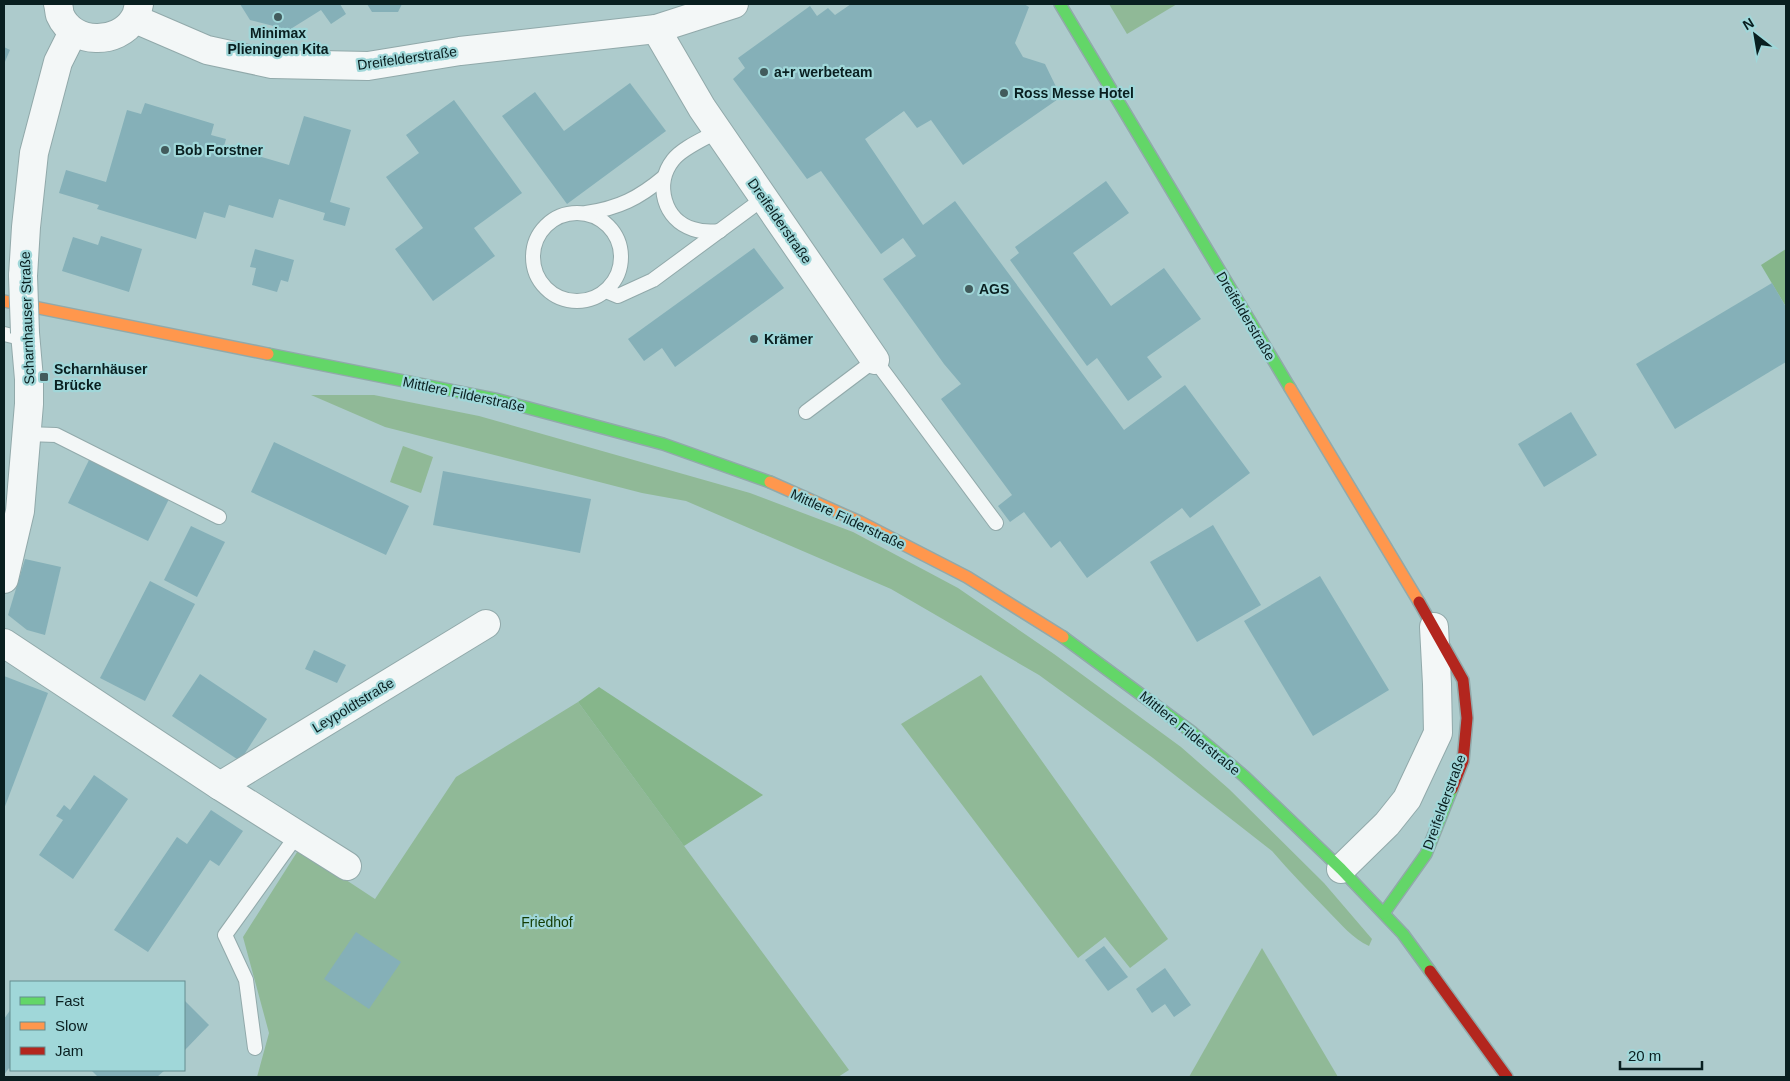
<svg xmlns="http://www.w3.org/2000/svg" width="1790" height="1081" viewBox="0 0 1790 1081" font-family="Arial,sans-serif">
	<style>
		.green { fill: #90b997 }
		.forest { fill: #86b68b }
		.building { fill: #85b0b8 }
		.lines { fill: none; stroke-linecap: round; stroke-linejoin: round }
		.lane-casing { stroke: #91a9aa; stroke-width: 16 }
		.street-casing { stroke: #91a9aa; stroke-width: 30 }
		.fast-casing { stroke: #91a9aa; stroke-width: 14 }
		.slow-casing { stroke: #91a9aa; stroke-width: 14 }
		.jam-casing { stroke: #91a9aa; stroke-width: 14 }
		.lane { stroke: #f3f7f7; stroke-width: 14 }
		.street { stroke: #f3f7f7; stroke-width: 28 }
		.fast { stroke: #63d668; stroke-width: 11 }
		.slow { stroke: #ff974d; stroke-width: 11 }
		.jam { stroke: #b3261e; stroke-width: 11 }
		.street-bridge-casing { stroke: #91a9aa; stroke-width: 30; stroke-linecap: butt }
		.street-bridge { stroke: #f3f7f7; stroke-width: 28 }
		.poi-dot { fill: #425b5c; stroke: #a0d7d9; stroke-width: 2 }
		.labels { text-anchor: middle; stroke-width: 4.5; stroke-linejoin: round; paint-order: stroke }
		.poi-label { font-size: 14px; font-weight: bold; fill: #091f20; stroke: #a0d7d9; text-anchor: start }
		.street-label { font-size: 14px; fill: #091f20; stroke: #a0d7d9 }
		.park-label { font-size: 14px; fill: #133c04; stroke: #a0d7d9 }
	</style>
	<rect width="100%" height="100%" fill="#adcbcc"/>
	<g class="green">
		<path d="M1109 4H1177L1127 34Z"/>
		<path d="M311 395H374L479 416 750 493 853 532 958 588 1054 654 1181 747 1229 789 1324 883 1372 939 1369 946C1353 939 1340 923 1328 911 1309 891 1290 872 1272 851L1153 758 1039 675 891 589 686 501 642 493 385 427Z"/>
		<path d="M403 446 433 457 421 493 390 482Z"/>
		<path d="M981 675 1168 939 1130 968 1105 937 1078 958 901 724Z"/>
		<path d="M578 702 849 1070 838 1077H257L269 1033 243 937 299 849 375 899 456 777Z"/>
		<path d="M1262 948 1338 1077H1189Z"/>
	</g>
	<g class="forest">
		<path d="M1786 249V307L1761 265Z"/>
		<path d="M599 687 763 795 684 846 578 702Z"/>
	</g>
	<g class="building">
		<path d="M240 4H340L346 14 331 24 321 10 289 30 250 20Z"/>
		<path d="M367 4H402L398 12H372Z"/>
		<path d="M851 4H1024L1029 7 1015 43 1023 57 1045 64 1061 97 963 165 931 120 917 128 904 111 865 139 923 225 955 201 1124 430 1185 385 1250 473 1190 518 1182 508 1087 578 1060 541 1051 548 1024 512 1010 522 998 506 1012 495 941 399 961 384 944 364 883 279 916 256 903 238 881 254 821 171 807 179 733 79 745 68 738 58 810 6 817 16 828 8 835 15Z"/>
		<path d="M4 47 10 50 4 64Z"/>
		<path d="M630 83 666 131 567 204 502 116 535 92 564 131Z"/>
		<path d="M454 100 522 193 474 228 495 256 433 301 395 249 423 228 386 177 419 153 406 135Z"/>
		<path d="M145 103 214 124 211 135 226 139 224 146 289 165 304 116 351 130 330 202 350 208 345 226 323 220 325 213 279 199 273 218 229 205 225 218 204 212 196 239 97 209 99 205 59 193 66 170 106 182 127 110 141 114Z"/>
		<path d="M1106 181 1129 213 1073 253 1111 306 1164 268 1201 319 1147 357 1162 377 1128 401 1097 358 1087 366 1010 260 1019 253 1015 247Z"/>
		<path d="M101 236 142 249 129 292 62 271 73 237 98 245Z"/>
		<path d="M754 248 784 288 675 367 662 348 644 361 628 339Z"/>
		<path d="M255 249 294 260 288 282 281 280 277 292 252 285 256 268 250 267Z"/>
		<path d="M1772 283 1786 307V362L1675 429 1636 364Z"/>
		<path d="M1571 412 1597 455 1544 487 1518 444Z"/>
		<path d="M274 442 409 506 386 555 251 492Z"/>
		<path d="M89 460 169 499 148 541 68 503Z"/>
		<path d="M443 471 591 499 580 553 433 525Z"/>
		<path d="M1213 525 1261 605 1197 642 1150 562Z"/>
		<path d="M191 526 225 542 197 597 164 580Z"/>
		<path d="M25 559 61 567 45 635 27 630 8 615Z"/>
		<path d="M1320 576 1389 690 1313 736 1244 621Z"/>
		<path d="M150 581 195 604 145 701 100 678Z"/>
		<path d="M314 650 346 665 337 683 305 669Z"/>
		<path d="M200 674 267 719 240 761 172 716Z"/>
		<path d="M4 676 48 693 4 809Z"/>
		<path d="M94 775 128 799 73 879 39 855 63 820 56 816 64 805 70 810Z"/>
		<path d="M211 810 243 831 219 866 210 860 148 952 114 930 177 837 187 844Z"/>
		<path d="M356 932 401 962 369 1009 324 979Z"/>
		<path d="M1104 946 1128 977 1108 991 1085 960Z"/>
		<path d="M1165 968 1191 1005 1174 1017 1165 1004 1152 1013 1136 989Z"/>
		<path d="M184 1000 209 1025 184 1051Z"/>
		<path d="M11 1009V1070L9 1068 4 1075V1019Z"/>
		<path d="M91 1070H165L157 1077H98Z"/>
	</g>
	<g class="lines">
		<defs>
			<g id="lane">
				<path d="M718 131C704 139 682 148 673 160 654 184 664 220 693 229 702 232 711 232 720 231"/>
				<circle cx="577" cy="257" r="44"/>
				<path d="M586 213C619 208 639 198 664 177"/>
				<path d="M606 291 618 296 653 280 764 198"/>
				<path d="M4 334 25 339"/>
				<path d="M806 412 875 360 996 523"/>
				<path d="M26 434 56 435 219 517"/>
				<path d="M255 1048 246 980 225 935 297 835"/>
			</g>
			<g id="street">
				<path d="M58 4C59 7 59 12 60 15 73 45 118 45 134 19 137 15 138 8 139 4"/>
				<path d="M135 19 207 50 272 64 368 66 460 51 656 29 734 4"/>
				<path d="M656 29 702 108 875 360"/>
				<path d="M23 276 26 227 34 153 58 62 73 32"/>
				<path d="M4 579 20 511 29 404V379L25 333"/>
				<path d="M4 643 220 786 347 866"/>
				<path d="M220 786 486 624"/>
				<path d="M1341 869 1387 824 1407 799 1438 733 1437 684 1434 627"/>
			</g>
			<g id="fast">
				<path d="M1060 4 1290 388"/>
				<path d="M268 354 495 399 663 444 770 482"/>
				<path d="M1063 637 1193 733 1244 776 1341 869 1403 934 1430 971"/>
				<path d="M1384 913 1426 854 1452 789"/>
			</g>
			<g id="slow">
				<path d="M4 301 268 354"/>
				<path d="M1290 388 1419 602"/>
				<path d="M770 482 860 522 967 577 1063 637"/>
			</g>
			<g id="jam">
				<path d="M1419 602 1463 680 1467 718 1463 761 1452 789"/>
				<path d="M1430 971 1507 1077"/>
			</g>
		</defs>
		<use href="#lane" class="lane-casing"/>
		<use href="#street" class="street-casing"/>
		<use href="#fast" class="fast-casing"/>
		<use href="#slow" class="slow-casing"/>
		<use href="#jam" class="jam-casing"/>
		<use href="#lane" class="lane"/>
		<use href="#street" class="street"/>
		<use href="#fast" class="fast"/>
		<use href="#slow" class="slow"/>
		<use href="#jam" class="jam"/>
		<defs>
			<path id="street-bridge" d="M23 276 25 333"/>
		</defs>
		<use href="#street-bridge" class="street-bridge-casing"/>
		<use href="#street-bridge" class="street-bridge"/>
	</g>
	<g class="poi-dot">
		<circle cx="278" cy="17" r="5"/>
		<circle cx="764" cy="72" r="5"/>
		<circle cx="1004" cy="93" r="5"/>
		<circle cx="165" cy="150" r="5"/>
		<circle cx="969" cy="289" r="5"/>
		<circle cx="754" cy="339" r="5"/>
		<rect x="39" y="372" width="10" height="10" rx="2.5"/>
	</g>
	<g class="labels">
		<g class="poi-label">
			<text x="278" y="38" text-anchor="middle">Minimax<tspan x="278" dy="16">Plieningen Kita</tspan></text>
			<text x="774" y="77">a+r werbeteam</text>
			<text x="1014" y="98">Ross Messe Hotel</text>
			<text x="175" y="155">Bob Forstner</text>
			<text x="979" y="294">AGS</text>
			<text x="764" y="344">Krämer</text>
			<text x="54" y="374">Scharnhäuser<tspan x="54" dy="16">Brücke</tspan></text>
		</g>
		<g class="street-label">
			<text transform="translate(407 58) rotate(-8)" y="5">Dreifelderstraße</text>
			<text transform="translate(780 221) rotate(55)" y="5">Dreifelderstraße</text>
			<text transform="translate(1246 316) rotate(59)" y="5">Dreifelderstraße</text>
			<text transform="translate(27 318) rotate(-92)" y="5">Scharnhauser Straße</text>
			<text transform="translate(464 394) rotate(12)" y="5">Mittlere Filderstraße</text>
			<text transform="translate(848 519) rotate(25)" y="5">Mittlere Filderstraße</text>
			<text transform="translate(353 705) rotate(-31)" y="5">Leypoldtstraße</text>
			<text transform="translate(1190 733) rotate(39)" y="5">Mittlere Filderstraße</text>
			<text transform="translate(1444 802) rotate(-70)" y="5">Dreifelderstraße</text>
		</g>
		<g class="park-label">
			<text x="547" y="927">Friedhof</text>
		</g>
	</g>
	<rect width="1790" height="1081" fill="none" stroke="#091f20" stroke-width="10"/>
	<rect x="10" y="981" width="175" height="90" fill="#a0d7d9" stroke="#648d8f"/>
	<rect x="20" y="997" width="25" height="8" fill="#63d668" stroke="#648d8f"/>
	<text x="55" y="1006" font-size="15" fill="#091f20">Fast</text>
	<rect x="20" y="1022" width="25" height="8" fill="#ff974d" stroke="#648d8f"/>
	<text x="55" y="1031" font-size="15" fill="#091f20">Slow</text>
	<rect x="20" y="1047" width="25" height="8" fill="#b3261e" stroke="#648d8f"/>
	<text x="55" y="1056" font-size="15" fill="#091f20">Jam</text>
	<g transform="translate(1755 35) rotate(329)" stroke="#a0d7d9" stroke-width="4" paint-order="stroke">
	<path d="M0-4L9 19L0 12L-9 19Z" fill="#091f20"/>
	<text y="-8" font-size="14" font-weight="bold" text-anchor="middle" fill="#091f20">N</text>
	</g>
	<path d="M1620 1061v8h82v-8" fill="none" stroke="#091f20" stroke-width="2.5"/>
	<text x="1628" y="1061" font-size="15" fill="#091f20" stroke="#a0d7d9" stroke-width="4" paint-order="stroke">20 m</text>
</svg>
